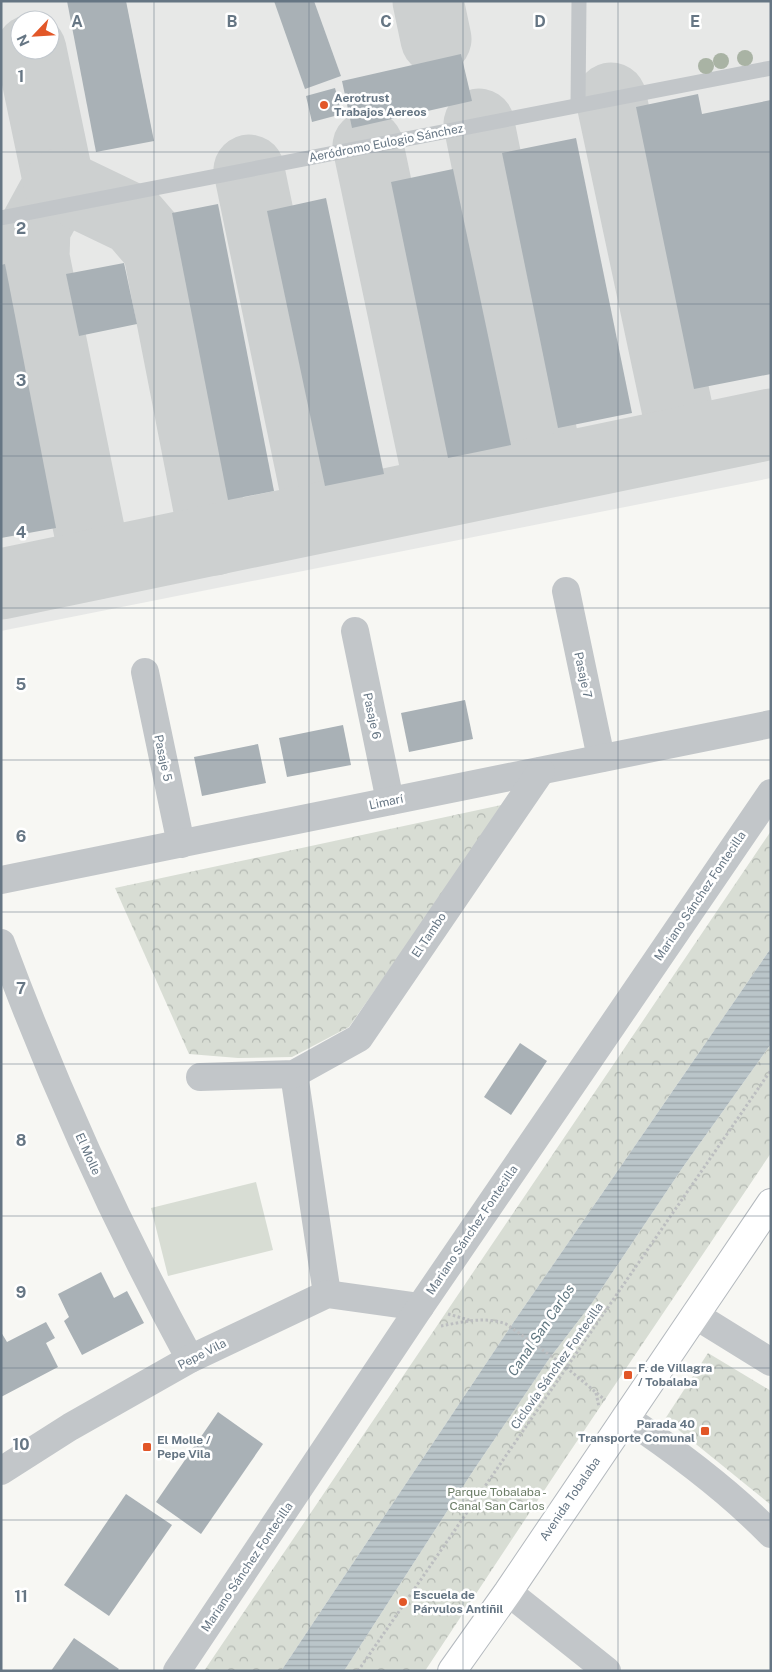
<svg xmlns="http://www.w3.org/2000/svg" width="772" height="1672" viewBox="0 0 772 1672" font-family="'Public Sans',sans-serif">
	<style>
		.built { fill: #e7e8e7; fill-rule: evenodd }
		.park { fill: url(#park-crowns) }
		.pitch { fill: #d8ddd4 }
		.water { fill: url(#water-rules) }
		.lines { fill: none; stroke-linecap: round; stroke-linejoin: round }
		.taxiway { stroke: #cdd0d0; stroke-width: 71 }
		.building { fill: #a9b1b6 }
		.secondary-casing { stroke: #b4b9be; stroke-width: 30 }
		.path { stroke: #bcbec0; stroke-width: 3; stroke-dasharray: 2.5 2.5; stroke-linecap: butt }
		.service { stroke: #c2c6c9; stroke-width: 15 }
		.minor { stroke: #c2c6c9; stroke-width: 28 }
		.tertiary { stroke: #c2c6c9; stroke-width: 28 }
		.secondary { stroke: #fff; stroke-width: 28 }
		.tree { fill: #a9b3a4 }
		.grid { fill: none; stroke: #667684; stroke-width: 1; stroke-opacity: 0.55 }
		.poi-dot { fill: #e25728; stroke: #fff; stroke-width: 2 }
		.labels { text-anchor: middle; stroke-width: 5; stroke-linejoin: round; paint-order: stroke }
		.poi-label { font-size: 12px; font-weight: bold; fill: #667684; stroke: #fff; text-anchor: start }
		.street-label { font-size: 12px; fill: #667684; stroke: #fff }
		.park-label { font-size: 12px; fill: #697b64; stroke: #fff }
		.water-label { font-size: 14px; font-style: italic; fill: #617780; stroke: #fff }
		.grid-label { font-size: 16px; text-anchor: middle; font-weight: bold; fill: #667684; stroke: #fff; stroke-width: 5; stroke-linejoin: round; paint-order: stroke }
	</style>
	<defs>
		<pattern id="park-crowns" width="20" height="18" patternUnits="userSpaceOnUse" patternTransform="scale(1.25)"><rect width="20" height="18" fill="#d8ddd4"/><path d="M2 6a3 3 0 1 1 6 0M12 15a3 3 0 1 1 6 0" fill="none" stroke="#b3b8b2"/></pattern>
		<pattern id="water-rules" width="6" height="5" patternUnits="userSpaceOnUse" patternTransform="scale(1.25)"><rect width="6" height="5" fill="#bac5c9"/><path d="M0 2.5h6" fill="none" stroke="#9ba5a9"/></pattern>
	</defs>
	<rect width="100%" height="100%" fill="#f7f7f3"/>
	<path class="built" d="M1 1H771V478L1 631ZM20 20H50V50H20Z"/>
	<g class="park">
		<path d="M506 804 349 1027 292 1057 238 1058 189 1054 115 888Z"/>
		<path d="M771 831V948L515 1320 281 1671H204Z"/>
		<path d="M771 1044V1153L565 1459 425 1671H344L475 1468 549 1359 592 1303 683 1167Z"/>
		<path d="M708 1353 771 1391V1505L665 1419Z"/>
	</g>
	<path class="pitch" d="M256 1182 273 1250 168 1276 151 1208Z"/>
	<path class="water" d="M771 948V1044L683 1167 592 1303 549 1359 475 1468 344 1671H281L515 1320Z"/>
	<g class="lines">
		<g class="taxiway">
			<path d="M428 1 436 39"/>
			<path d="M31 50 59 184 35 228 34 257 96 564"/>
			<path d="M611 98 684 441"/>
			<path d="M479 124 549 470"/>
			<path d="M368 146 441 492"/>
			<path d="M249 170 321 517"/>
			<path d="M59 184 134 220 158 248 215 540"/>
			<path d="M1 584 771 424"/>
		</g>
	</g>
	<g class="building">
		<path d="M67 1H126L154 141 96 152Z"/>
		<path d="M274 1H314L341 76 305 89Z"/>
		<path d="M461 54 472 101 352 128 342 81Z"/>
		<path d="M335 88 342 114 312 122 306 96Z"/>
		<path d="M698 94 702 114 771 100V374L694 389 636 107Z"/>
		<path d="M576 138 632 413 558 428 502 153Z"/>
		<path d="M453 169 511 445 448 458 391 182Z"/>
		<path d="M326 198 384 474 325 486 267 211Z"/>
		<path d="M218 204 274 491 228 500 172 213Z"/>
		<path d="M124 263 137 324 79 336 66 274Z"/>
		<path d="M5 264 56 528 1 538V265Z"/>
		<path d="M465 700 473 739 409 752 401 713Z"/>
		<path d="M343 725 351 765 287 777 279 738Z"/>
		<path d="M258 744 266 783 202 796 194 757Z"/>
		<path d="M520 1043 547 1061 511 1115 484 1097Z"/>
		<path d="M101 1272 114 1298 127 1291 144 1323 82 1355 64 1321 69 1317 58 1294Z"/>
		<path d="M46 1322 55 1338 46 1343 58 1367 1 1397V1332L7 1342Z"/>
		<path d="M218 1412 263 1444 201 1534 156 1502Z"/>
		<path d="M126 1494 172 1525 109 1616 64 1585Z"/>
		<path d="M74 1638 119 1669 117 1671H51Z"/>
	</g>
	<g class="lines">
		<defs>
			<path id="secondary" d="M452 1671 508 1592 771 1203"/>
		</defs>
		<use href="#secondary" class="secondary-casing"/>
		<g class="path">
			<path d="M448 1314 469 1320"/>
			<path d="M441 1326C462 1322 486 1316 506 1324L561 1363 605 1400"/>
			<path d="M596 1393 599 1407"/>
			<path d="M358 1671 771 1070"/>
		</g>
		<g class="service">
			<path d="M578 105 579 1"/>
			<path d="M1 218 771 68"/>
		</g>
		<g class="minor">
			<path d="M566 591 601 758"/>
			<path d="M355 631 390 801"/>
			<path d="M145 672 181 844"/>
			<path d="M1 880 771 724"/>
			<path d="M1 943C54 1086 117 1225 190 1359"/>
			<path d="M294 1074 327 1294"/>
			<path d="M200 1077 294 1074 359 1038 541 771"/>
			<path d="M695 1315 771 1362"/>
			<path d="M1 1471 70 1427 190 1359 327 1294 420 1307"/>
			<path d="M508 1592 607 1671"/>
			<path d="M177 1671 420 1307 771 793"/>
		</g>
		<path class="tertiary" d="M625 1417C677 1452 727 1489 771 1534"/>
		<use href="#secondary" class="secondary"/>
	</g>
	<g class="tree">
		<circle cx="745" cy="58" r="8"/>
		<circle cx="721" cy="61" r="8"/>
		<circle cx="706" cy="66" r="8"/>
	</g>
	<path class="grid" d="M154 1V1671M309 1V1671M463 1V1671M618 1V1671M1 152H771M1 304H771M1 456H771M1 608H771M1 760H771M1 912H771M1 1064H771M1 1216H771M1 1368H771M1 1520H771"/>
	<g class="poi-dot">
		<circle cx="324" cy="105" r="5"/>
		<rect x="623" y="1370" width="10" height="10" rx="2.5"/>
		<rect x="700" y="1426" width="10" height="10" rx="2.5"/>
		<rect x="142" y="1442" width="10" height="10" rx="2.5"/>
		<circle cx="403" cy="1602" r="5"/>
	</g>
	<g class="labels">
		<g class="poi-label">
			<text x="334" y="102">Aerotrust<tspan x="334" dy="14">Trabajos Aereos</tspan></text>
			<text x="638" y="1372">F. de Villagra<tspan x="638" dy="14">/ Tobalaba</tspan></text>
			<text x="695" y="1428" text-anchor="end">Parada 40<tspan x="695" dy="14">Transporte Comunal</tspan></text>
			<text x="157" y="1444">El Molle /<tspan x="157" dy="14">Pepe Vila</tspan></text>
			<text x="413" y="1599">Escuela de<tspan x="413" dy="14">Párvulos Antiñil</tspan></text>
		</g>
		<g class="street-label">
			<text transform="translate(386 143) rotate(-11)" y="4">Aeródromo Eulogio Sánchez</text>
			<text transform="translate(583 675) rotate(78)" y="4">Pasaje 7</text>
			<text transform="translate(372 716) rotate(78)" y="4">Pasaje 6</text>
			<text transform="translate(163 758) rotate(78)" y="4">Pasaje 5</text>
			<text transform="translate(386 802) rotate(-12)" y="4">Limarí</text>
			<text transform="translate(700 896) rotate(-56)" y="4">Mariano Sánchez Fontecilla</text>
			<text transform="translate(429 935) rotate(-56)" y="4">El Tambo</text>
			<text transform="translate(88 1154) rotate(66)" y="4">El Molle</text>
			<text transform="translate(472 1230) rotate(-56)" y="4">Mariano Sánchez Fontecilla</text>
			<text transform="translate(202 1354) rotate(-27)" y="4">Pepe Vila</text>
			<text transform="translate(557 1366) rotate(-55)" y="4">Ciclovía Sánchez Fontecilla</text>
			<text transform="translate(570 1499) rotate(-56)" y="4">Avenida Tobalaba</text>
			<text transform="translate(247 1567) rotate(-56)" y="4">Mariano Sánchez Fontecilla</text>
		</g>
		<g class="park-label">
			<text x="497" y="1496">Parque Tobalaba -<tspan x="497" dy="14">Canal San Carlos</tspan></text>
		</g>
		<g class="water-label">
			<text transform="translate(541 1330) rotate(-56)" y="5">Canal San Carlos</text>
		</g>
	</g>
	<g class="grid-label">
		<text x="77" y="27">A</text>
		<text x="232" y="27">B</text>
		<text x="386" y="27">C</text>
		<text x="540" y="27">D</text>
		<text x="695" y="27">E</text>
		<text x="21" y="82">1</text>
		<text x="21" y="234">2</text>
		<text x="21" y="386">3</text>
		<text x="21" y="538">4</text>
		<text x="21" y="690">5</text>
		<text x="21" y="842">6</text>
		<text x="21" y="994">7</text>
		<text x="21" y="1146">8</text>
		<text x="21" y="1298">9</text>
		<text x="21" y="1450">10</text>
		<text x="21" y="1602">11</text>
	</g>
	<rect width="772" height="1672" fill="none" stroke="#667684" stroke-width="5"/>
	<g transform="translate(35 35) rotate(245)"><circle r="24" fill="#ffffff" stroke="#c2c8ce"/>
	<path d="M0-4L9 19L0 12L-9 19Z" fill="#e25728"/>
	<text y="-8" font-size="14" font-weight="bold" text-anchor="middle" fill="#667684">N</text>
	</g>
</svg>
